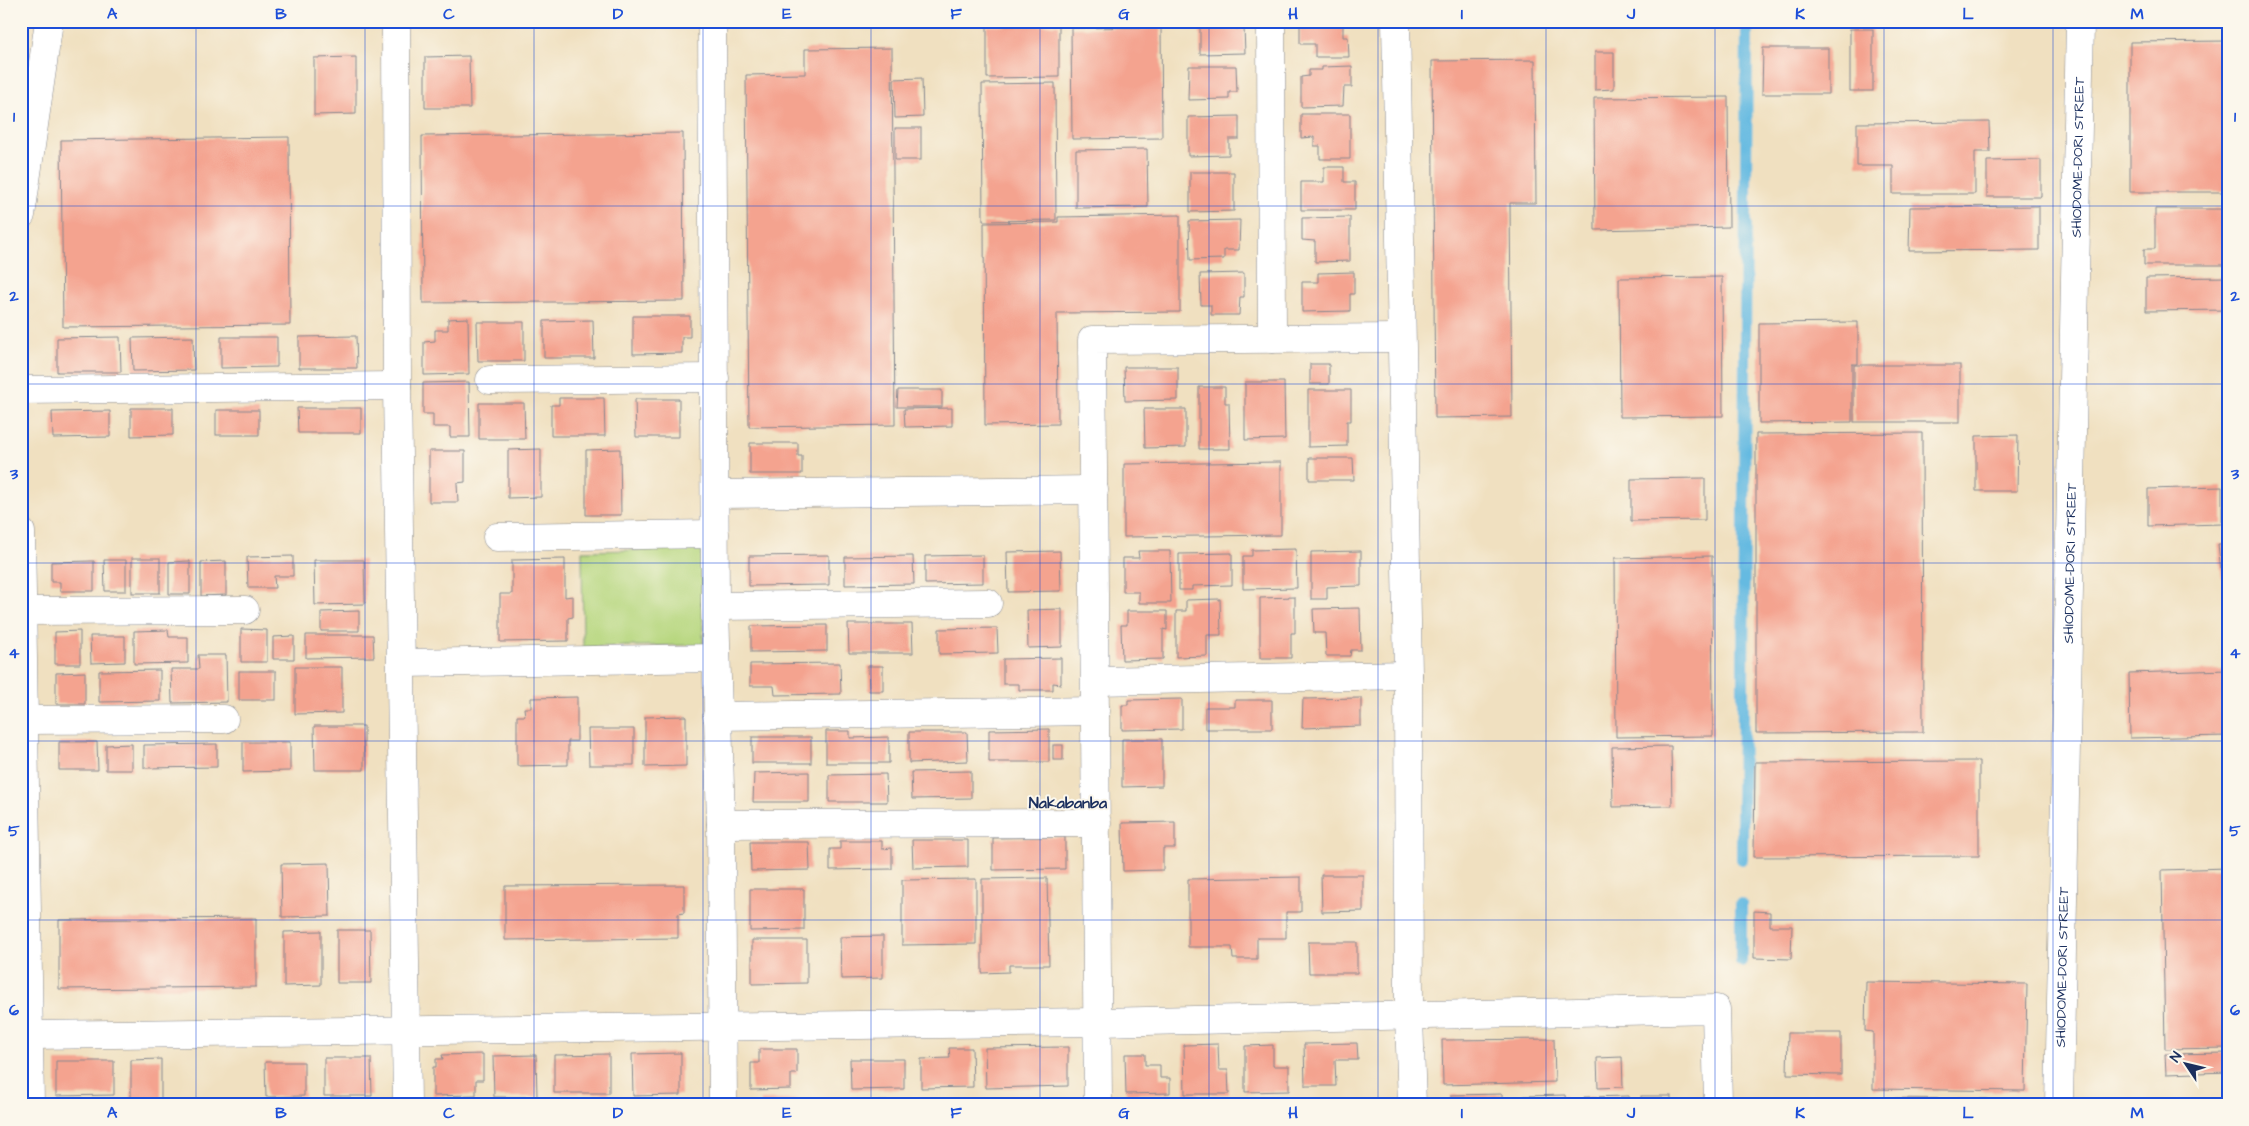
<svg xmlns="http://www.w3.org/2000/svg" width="2249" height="1126" viewBox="0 0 2249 1126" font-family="'Architects Daughter',sans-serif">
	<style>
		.green { fill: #b7d77f; stroke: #69836e }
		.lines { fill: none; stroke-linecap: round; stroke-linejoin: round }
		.stream { stroke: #65bae1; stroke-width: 12 }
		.building { fill: #f4a38f }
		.minor-casing { stroke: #86888f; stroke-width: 29 }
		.minor { stroke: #fff; stroke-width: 28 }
		.grid { fill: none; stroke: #1d4ed8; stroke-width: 1; stroke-opacity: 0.55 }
		.labels { text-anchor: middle; stroke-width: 4; stroke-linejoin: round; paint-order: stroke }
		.street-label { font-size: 14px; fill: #1b2f5e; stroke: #fbf7ec }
		.quarter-label { font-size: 16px; font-weight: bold; fill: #1b2f5e; stroke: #fbf7ec }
		.neatline { fill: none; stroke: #1d4ed8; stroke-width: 2 }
		.grid-label { font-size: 16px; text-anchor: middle; font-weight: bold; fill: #1d4ed8 }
	</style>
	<rect width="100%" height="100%" fill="#fbf7ec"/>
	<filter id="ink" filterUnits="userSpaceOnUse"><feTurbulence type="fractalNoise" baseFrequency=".02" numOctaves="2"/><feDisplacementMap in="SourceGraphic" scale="10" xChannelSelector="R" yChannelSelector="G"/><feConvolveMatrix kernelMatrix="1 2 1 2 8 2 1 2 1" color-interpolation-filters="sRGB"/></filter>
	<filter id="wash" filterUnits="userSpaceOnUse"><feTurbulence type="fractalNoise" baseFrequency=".0096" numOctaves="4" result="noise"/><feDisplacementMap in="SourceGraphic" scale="20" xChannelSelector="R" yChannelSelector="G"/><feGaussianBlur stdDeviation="1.12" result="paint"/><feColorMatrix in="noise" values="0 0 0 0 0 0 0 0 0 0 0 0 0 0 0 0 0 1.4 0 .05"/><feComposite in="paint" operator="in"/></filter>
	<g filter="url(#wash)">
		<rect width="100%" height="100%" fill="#f0e0c0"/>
		<path class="green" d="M702 549 703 645 583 647 582 551Z"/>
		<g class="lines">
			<g class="stream">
				<path d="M1742 859 1747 21"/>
				<path d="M1741 961V904"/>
			</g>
		</g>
		<g id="blocks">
			<g class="building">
				<path d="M1208 21H1236V29L1244 28 1245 53 1200 54V24L1208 23Z"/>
				<path d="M1300 21H1343V37H1348L1349 57H1315V44H1300Z"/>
				<path d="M1059 25V77L987 78V26Z"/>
				<path d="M1161 27 1162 138 1072 139 1071 28Z"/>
				<rect x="1850" y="29" width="23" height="62"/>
				<path d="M2228 41V192H2130V42Z"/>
				<path d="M892 48 895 425 749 427 746 75 805 74V49Z"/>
				<path d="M1763 48H1828V94H1762Z"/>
				<path d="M1595 52H1614V89L1595 90Z"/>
				<path d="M469 56 470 108H425V57Z"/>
				<path d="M356 57V114L314 115V58Z"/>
				<path d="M1535 60 1536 203H1510L1512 417 1435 418 1432 61Z"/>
				<path d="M1189 66H1236L1237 92H1229V99L1188 100Z"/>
				<path d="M1352 66V87H1344L1343 106 1301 107V77L1309 76V70H1322V67Z"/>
				<path d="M922 78 923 117 895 118 894 79Z"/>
				<path d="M1055 83 1056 220 983 221 982 84Z"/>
				<path d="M1728 97 1729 227 1595 230 1594 98Z"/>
				<path d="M1301 114H1350V159H1320V146H1314V137L1301 138Z"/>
				<path d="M1239 116V139H1229V155L1188 156V117Z"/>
				<path d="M1989 122 1990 152H1975V194H1893V166H1857V123Z"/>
				<rect x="895" y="128" width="26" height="32"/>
				<path d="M683 133 684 301 423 303 422 136Z"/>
				<path d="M289 137 290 325 63 327 61 140Z"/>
				<path d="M1147 149 1148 207 1076 208V150Z"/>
				<path d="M2041 160V197H1987V161Z"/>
				<path d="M1324 167H1344V182H1355V210H1301V182H1324Z"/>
				<path d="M1190 172H1234V211L1190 212Z"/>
				<path d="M2039 206V250L1909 251 1910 207Z"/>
				<path d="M2155 209H2228V265H2144V249H2155Z"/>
				<path d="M1180 215V312L1057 313 1058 424 985 425 984 223 1058 222V217Z"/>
				<path d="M1350 217V261L1315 262V241L1302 240V218Z"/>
				<path d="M1240 220 1239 250H1224V259L1190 260 1189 221Z"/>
				<path d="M1354 272V294H1350V311L1302 312V282H1318V273Z"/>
				<path d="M1244 273V297H1240L1239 315H1211V305H1201L1200 274Z"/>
				<path d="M1722 277 1723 416 1620 417 1619 278Z"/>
				<path d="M2228 277V310L2146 311V278Z"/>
				<path d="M633 316H690V337H682V353L633 354Z"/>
				<path d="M468 318 469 374 424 375V342L435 341V330H448V319Z"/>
				<path d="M593 320 594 358H544V321Z"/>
				<path d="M477 322H524V361H478Z"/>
				<path d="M1858 322V364H1852V422L1759 423V323Z"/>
				<path d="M356 336 357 368H299V337Z"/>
				<path d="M120 337 121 372H57V338Z"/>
				<path d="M193 337 194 370 133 371 132 338Z"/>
				<path d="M221 337H277V367L221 368Z"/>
				<rect x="1310" y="364" width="19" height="20"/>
				<rect x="1854" y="365" width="106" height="57"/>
				<path d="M1124 367H1178V400L1125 401Z"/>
				<path d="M469 382 470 437H450V427H433V414H423V383Z"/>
				<path d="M1245 382H1284L1285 439 1245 440Z"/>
				<path d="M1199 387H1225V403H1229L1230 449H1199Z"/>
				<path d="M898 390H942V407H897Z"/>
				<path d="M1308 390H1351V421H1347V446L1308 447Z"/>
				<path d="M559 398H604L605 436H551V405H559Z"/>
				<path d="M635 399H679V437H636Z"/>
				<path d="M479 403H524L525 439H479Z"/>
				<path d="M131 408H173V435L131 436Z"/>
				<path d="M297 408H361V433H298Z"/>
				<path d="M952 408V426L905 427 904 409Z"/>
				<path d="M1144 409H1186V447L1145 448Z"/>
				<rect x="216" y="410" width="43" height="25"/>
				<path d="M110 411V437L53 438 52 412Z"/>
				<path d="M1922 433 1923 732 1756 733V434Z"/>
				<path d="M2018 435 2017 491H1976V436Z"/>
				<path d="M750 443H798V456H802V474H750Z"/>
				<path d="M541 449V497L508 498V450Z"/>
				<path d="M620 449 621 515H586V450Z"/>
				<path d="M429 451H465V482L457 483 458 502H429Z"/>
				<path d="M1309 458H1353L1354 480H1309Z"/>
				<path d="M1281 462V535L1124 537V464Z"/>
				<path d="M1705 478V520L1631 521V479Z"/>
				<path d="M2222 487V524L2148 526V489Z"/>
				<path d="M2218 544H2228V606H2225Z"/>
				<path d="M1296 549 1297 588 1243 589V556H1252V550Z"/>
				<path d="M1060 551 1061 591 1008 592 1007 552Z"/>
				<path d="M1138 551H1170L1171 603H1139V592H1123V558H1139Z"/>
				<path d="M1361 551V586L1327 587V599H1311V552Z"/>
				<path d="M1232 553V585L1192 586V590H1179V554Z"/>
				<path d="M829 555V585L749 586V556Z"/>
				<path d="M983 555V583L925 584V556Z"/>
				<path d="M293 556V576H274L275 588H248L247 557Z"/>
				<path d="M913 556 914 584 845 585V557Z"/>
				<path d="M1712 556 1713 736 1616 737 1615 558Z"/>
				<rect x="132" y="558" width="28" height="35"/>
				<path d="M565 559V597L573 596V617L568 618V641L500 642V594H512V560Z"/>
				<path d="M104 560H126V591H105Z"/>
				<path d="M314 560H364L365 604 315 605Z"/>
				<path d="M94 561V591H60V582H51V562Z"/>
				<path d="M190 561V594H169V562Z"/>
				<path d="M226 561V595L201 596V562Z"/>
				<path d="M1295 597V633H1291V658H1260V598Z"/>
				<path d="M1220 599 1221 635H1207V656L1176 657V611H1186V600Z"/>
				<path d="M1360 608 1361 650H1351L1350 656H1326L1325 633H1314L1313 609Z"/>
				<path d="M1062 609V647L1028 648 1027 610Z"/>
				<path d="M359 611V631H321V612Z"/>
				<path d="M1127 611H1167V630L1163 629V659L1122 660 1121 625H1127Z"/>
				<path d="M848 624H912L913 653H849Z"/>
				<path d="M827 625V651L751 652V626Z"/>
				<path d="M997 628 998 653 939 654V629Z"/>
				<path d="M241 629 267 630V662H241Z"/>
				<path d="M168 630 169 637H188V663L134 664V631Z"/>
				<path d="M80 631V664H55V632Z"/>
				<path d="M306 635H373L374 657 306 658Z"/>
				<path d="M90 636H125V662L91 663Z"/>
				<path d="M294 636V659H273V637Z"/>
				<path d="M198 655H226L227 702 172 703 171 669H199Z"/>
				<path d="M1061 658V684L1053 683V690H1019V684H1003V659Z"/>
				<path d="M840 663 841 694 775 695 774 686H750V664Z"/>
				<path d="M868 666H883V691H869Z"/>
				<path d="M295 667H342V713L295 714Z"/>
				<path d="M160 670V701L99 702V671Z"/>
				<path d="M2228 670V736L2130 738 2129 673Z"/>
				<rect x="239" y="671" width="37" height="29"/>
				<path d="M85 672V704H56V673Z"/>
				<path d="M577 697V741H568V765L517 766V716H525L524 708H531V698Z"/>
				<path d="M1361 698V726L1302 728 1303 699Z"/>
				<path d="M1182 699V729L1122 730V705H1128V700Z"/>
				<path d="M1235 700H1272V729H1205V707H1235Z"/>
				<path d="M686 716V766L645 767V717Z"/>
				<path d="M314 726H364V770H315Z"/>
				<path d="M588 729H634V765H589Z"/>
				<path d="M1049 729V762H989V730Z"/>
				<path d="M826 731H850V738L889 737V763H826Z"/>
				<path d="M909 732H967L968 761 909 763Z"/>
				<rect x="752" y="737" width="59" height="26"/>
				<path d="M1122 739H1162V786L1122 787Z"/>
				<path d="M59 742H97L98 770H59Z"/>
				<path d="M243 742H290V771L243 772Z"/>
				<path d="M132 744V770H106V745Z"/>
				<path d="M217 744V767L144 768V745Z"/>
				<rect x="1053" y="745" width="10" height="15"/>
				<path d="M1671 746 1672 806 1613 807 1612 747Z"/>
				<path d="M1979 761V856L1754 857 1755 762Z"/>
				<path d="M971 771V798L912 799 911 772Z"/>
				<path d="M809 772V802H753L754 773Z"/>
				<path d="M886 774 887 802H829V775Z"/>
				<path d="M1175 822V848H1163V870L1123 871 1122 823Z"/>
				<path d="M1065 837V869L993 870V838Z"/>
				<path d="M912 840H968V867L913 868Z"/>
				<path d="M840 841H882V849L892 848V869L830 870V849H840Z"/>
				<path d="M750 842H809L810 870 751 871Z"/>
				<path d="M329 863 330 916 282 917 281 864Z"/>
				<path d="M2228 868V1048L2165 1049 2162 870Z"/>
				<path d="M1321 875H1363V911L1322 912Z"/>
				<path d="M1301 877V912H1286V938H1257V959H1233L1232 947H1188V879Z"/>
				<path d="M1047 878 1049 965H1009V972L982 973V879Z"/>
				<path d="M976 879V944L902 945V880Z"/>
				<path d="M684 885V913L678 914V938L505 940V886Z"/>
				<path d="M750 889H804V930L750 931Z"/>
				<path d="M1754 911 1770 912V926H1792L1791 959 1754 958Z"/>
				<path d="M256 918V987L59 989V920Z"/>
				<path d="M337 930H370L371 983H337Z"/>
				<path d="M321 931V985L284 986V932Z"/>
				<path d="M883 936V978L841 979 840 937Z"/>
				<path d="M752 940H807V983L752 984Z"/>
				<path d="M1308 942H1357V973H1309Z"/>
				<path d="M1866 982 2027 984 2025 1091 1873 1089V1032L1865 1031Z"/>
				<path d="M1788 1033H1841V1075L1787 1074Z"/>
				<path d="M1554 1039 1555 1082 1443 1085 1442 1040Z"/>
				<path d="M1357 1043 1358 1060H1335L1336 1086H1305L1304 1044Z"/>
				<path d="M1218 1044 1219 1070H1228L1229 1094H1185L1184 1045Z"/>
				<path d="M1273 1045V1066H1289V1091L1245 1092V1046Z"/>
				<path d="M1068 1047V1086L986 1088 985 1048Z"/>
				<path d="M949 1048H972L973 1087 921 1088V1059L950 1058Z"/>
				<path d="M759 1049H797V1074H791V1089L751 1090V1063H759Z"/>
				<path d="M681 1053V1095L633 1096 632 1054Z"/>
				<path d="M2228 1053V1072L2166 1074 2165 1054Z"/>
				<path d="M483 1054V1080H476V1095L433 1096V1067H436V1059H443L442 1055Z"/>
				<path d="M609 1054V1093H554V1055Z"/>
				<path d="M1125 1054H1145V1065H1160V1078H1170V1093L1126 1094Z"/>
				<path d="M536 1055 537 1097H494L493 1056Z"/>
				<path d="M1622 1057 1623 1087 1598 1088 1597 1058Z"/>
				<path d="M324 1058H371L372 1096H324Z"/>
				<path d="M161 1059V1100H131V1060Z"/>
				<path d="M850 1059H904V1089L851 1090Z"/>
				<path d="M56 1061H114V1095L56 1096Z"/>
				<path d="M265 1062H304V1096L266 1097Z"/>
				<path d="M1502 1094V1105H1451V1095Z"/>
				<path d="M1565 1095 1566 1105H1524V1096Z"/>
				<path d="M1629 1096 1630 1105H1584V1097Z"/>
				<rect x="1641" y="1096" width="30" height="9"/>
				<path d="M1874 1098 1987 1099V1105H1874Z"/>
				<path d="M820 1099V1105H761V1100Z"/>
				<path d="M1061 1099V1105H1001V1100Z"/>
				<path d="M902 1101V1105H832V1102Z"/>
				<rect x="916" y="1102" width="63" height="3"/>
				<path d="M1345 1102V1105H1283L1282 1103Z"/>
			</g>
		</g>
	</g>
	<g filter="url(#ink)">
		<use href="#blocks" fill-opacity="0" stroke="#86888f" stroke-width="1"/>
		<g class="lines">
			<defs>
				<g id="minor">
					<path d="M396 21 397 386 407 1105"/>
					<path d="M712 21 715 606 721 824 723 1105"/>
					<path d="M1271 21 1272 339"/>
					<path d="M1396 21 1408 675 1409 1017 1412 1105"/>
					<path d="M21 215 49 21"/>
					<path d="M490 380 715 378"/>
					<path d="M21 390 397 386"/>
					<path d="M715 494 1094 490"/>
					<path d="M21 532 30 1105"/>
					<path d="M497 537 715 534"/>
					<path d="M715 606 988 603"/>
					<path d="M22 611 245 610"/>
					<path d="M402 663 716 658"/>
					<path d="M1096 681 1408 675"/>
					<path d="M717 716 1096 711"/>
					<path d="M21 720 224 719"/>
					<path d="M721 824 1097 823"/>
					<path d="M30 1035 1098 1022 1716 1009 1718 1105"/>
					<path d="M1098 1105 1092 340 1401 338"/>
					<path id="s1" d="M2059 1105 2080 21"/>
				</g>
			</defs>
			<use href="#minor" class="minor-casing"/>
			<use href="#minor" class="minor"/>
		</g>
	</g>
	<path class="grid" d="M196 21V1105M365 21V1105M534 21V1105M703 21V1105M871 21V1105M1040 21V1105M1209 21V1105M1378 21V1105M1546 21V1105M1715 21V1105M1884 21V1105M2053 21V1105M21 206H2228M21 384H2228M21 563H2228M21 741H2228M21 920H2228"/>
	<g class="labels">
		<g class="street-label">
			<text dy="5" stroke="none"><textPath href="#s1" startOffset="948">SHIODOME-DORI STREET</textPath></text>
			<text dy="5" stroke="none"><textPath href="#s1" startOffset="542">SHIODOME-DORI STREET</textPath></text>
			<text dy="5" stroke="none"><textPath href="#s1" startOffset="138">SHIODOME-DORI STREET</textPath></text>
		</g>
		<g class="quarter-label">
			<text x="1068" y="808">Nakabanba</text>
		</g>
	</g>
	<rect width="2249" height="1126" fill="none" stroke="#fbf7ec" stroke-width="55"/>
	<g transform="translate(2186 1064) rotate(305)" stroke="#fbf7ec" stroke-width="4" paint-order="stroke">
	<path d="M0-4L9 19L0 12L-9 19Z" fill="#1b2f5e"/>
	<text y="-8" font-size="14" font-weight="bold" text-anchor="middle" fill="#1b2f5e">N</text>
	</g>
	<rect x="28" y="28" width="2194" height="1070" class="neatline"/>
	<g class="grid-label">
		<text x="112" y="19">A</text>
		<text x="281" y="19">B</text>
		<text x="449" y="19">C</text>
		<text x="618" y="19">D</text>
		<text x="787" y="19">E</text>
		<text x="956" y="19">F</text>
		<text x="1124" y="19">G</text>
		<text x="1293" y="19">H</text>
		<text x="1462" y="19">I</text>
		<text x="1631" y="19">J</text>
		<text x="1800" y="19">K</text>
		<text x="1968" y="19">L</text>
		<text x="2137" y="19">M</text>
		<text x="14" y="122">1</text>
		<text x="2235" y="122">1</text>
		<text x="14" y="301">2</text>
		<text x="2235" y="301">2</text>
		<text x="14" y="479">3</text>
		<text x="2235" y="479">3</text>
		<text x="14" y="658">4</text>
		<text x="2235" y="658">4</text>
		<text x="14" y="836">5</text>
		<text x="2235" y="836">5</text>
		<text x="14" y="1015">6</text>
		<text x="2235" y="1015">6</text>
		<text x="112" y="1118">A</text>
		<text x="281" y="1118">B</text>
		<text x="449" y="1118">C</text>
		<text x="618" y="1118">D</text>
		<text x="787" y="1118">E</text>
		<text x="956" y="1118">F</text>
		<text x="1124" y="1118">G</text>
		<text x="1293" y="1118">H</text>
		<text x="1462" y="1118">I</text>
		<text x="1631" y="1118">J</text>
		<text x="1800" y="1118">K</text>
		<text x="1968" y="1118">L</text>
		<text x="2137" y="1118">M</text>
	</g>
</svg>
